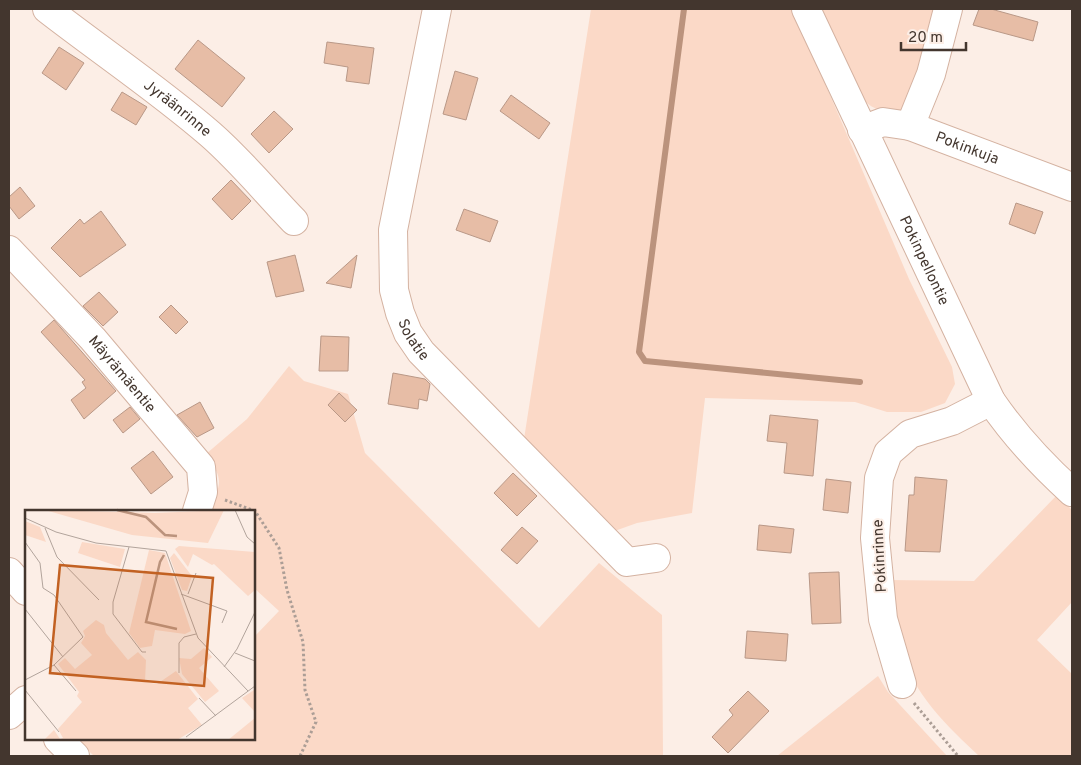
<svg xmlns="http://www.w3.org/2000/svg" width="1081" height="765" viewBox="0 0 1081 765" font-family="Overpass,sans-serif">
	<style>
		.green { fill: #fbd9c7 }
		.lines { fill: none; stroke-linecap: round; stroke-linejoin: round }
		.stream { stroke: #bb937d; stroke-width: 6 }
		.building { fill: #e7bda6; stroke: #b99887 }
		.minor-casing { stroke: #d4b2a1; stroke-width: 30 }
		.path { stroke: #ac9e96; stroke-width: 3; stroke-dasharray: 2.5 2.5; stroke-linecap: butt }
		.minor { stroke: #fff; stroke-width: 28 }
		.labels { text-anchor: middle; stroke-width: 4; stroke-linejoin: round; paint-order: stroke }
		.street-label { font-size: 15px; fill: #43362e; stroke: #fceee6 }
		.inset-river { fill: none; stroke: #bb937d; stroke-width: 2.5 }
		.inset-road { fill: none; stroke: #b2a49c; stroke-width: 1 }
		.view { fill: #c26122; fill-opacity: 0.15; stroke: #c26122; stroke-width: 2.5 }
		.inset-edge { fill: none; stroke: #43362e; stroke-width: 2.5 }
	</style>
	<rect width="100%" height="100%" fill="#fceee6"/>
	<g class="green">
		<path d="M591 9H793L909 279 952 367 955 384 945 403 921 412H887L855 402 705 398 692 513 637 523 609 533 524 439Z"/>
		<path d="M820 9H935L912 97 903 110C863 119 853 85 840 56 833 40 826 24 820 9Z"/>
		<path d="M289 366 304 381 348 394 365 453 539 628 599 563 662 615 663 756H94L76 739H254V637L279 611 254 588V511H208C222 482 224 481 206 454L247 419Z"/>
		<path d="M1057 495 1072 510V602L1037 640 1072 674V756H979C947 726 912 693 901 649 895 626 893 603 888 580L974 581Z"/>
		<path d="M878 676 888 692 947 756H777Z"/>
	</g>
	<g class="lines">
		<path class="stream" d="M684 9 639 352 645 361 860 382"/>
	</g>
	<g class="building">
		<path d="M979 9H991L1038 22 1033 41 973 25Z"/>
		<path d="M198 40 245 78 222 107 175 69Z"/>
		<path d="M327 42 374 48 369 84 346 81 348 67 324 63Z"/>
		<path d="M59 47 84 63 66 90 42 73Z"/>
		<path d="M455 71 478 78 466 120 443 114Z"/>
		<path d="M122 92 147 107 136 125 111 110Z"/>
		<path d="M511 95 550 123 539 139 500 111Z"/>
		<path d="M274 111 293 129 269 153 251 134Z"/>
		<path d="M231 180 251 201 232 220 212 199Z"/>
		<path d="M20 187 35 206 19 219 9 206V197Z"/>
		<path d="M1016 203 1043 212 1035 234 1009 224Z"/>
		<path d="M464 209 498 221 490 242 456 230Z"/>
		<path d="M101 211 126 245 80 277 51 248 80 219 84 224Z"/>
		<path d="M295 255 304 291 276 297 267 262Z"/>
		<path d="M357 255 351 288 326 283Z"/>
		<path d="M99 292 118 312 103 326 83 306Z"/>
		<path d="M171 305 188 322 176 334 159 317Z"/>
		<path d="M54 320 116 391 84 419 71 400 86 388 82 382 85 380 41 332Z"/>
		<path d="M321 336 349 337 348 371H319Z"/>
		<path d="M393 373 425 379 430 384 427 401 419 399 418 409 388 404Z"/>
		<path d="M339 393 357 410 345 422 328 405Z"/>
		<path d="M200 402 214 428 197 437 177 415Z"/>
		<path d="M130 407 140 419 123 433 113 420Z"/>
		<path d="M770 415 818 420 813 476 784 473 787 443 767 441Z"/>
		<path d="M153 451 173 477 151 494 131 468Z"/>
		<path d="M513 473 537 496 517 516 494 493Z"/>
		<path d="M915 477 947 480 940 552 905 551 909 495H914Z"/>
		<path d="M826 479 851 482 848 513 823 510Z"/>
		<path d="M759 525 794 529 791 553 757 550Z"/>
		<path d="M522 527 538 541 517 564 501 550Z"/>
		<path d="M839 572 841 623 812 624 809 573Z"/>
		<path d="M747 631 788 634 786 661 745 658Z"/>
		<path d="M748 691 769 711 728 753 712 737 733 715 729 710Z"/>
	</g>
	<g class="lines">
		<defs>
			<g id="minor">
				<path id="s1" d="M47 9C101 51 158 89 210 134 240 160 266 192 294 221"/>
				<path id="s2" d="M437 9 393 230 394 290 400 313 408 333 421 352 627 562 656 558"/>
				<path id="s3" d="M806 9 991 401C1015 436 1041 464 1072 492"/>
				<path d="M910 126 931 74 948 9"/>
				<path id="s4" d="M862 130 883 122 910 126 1072 187"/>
				<path id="s5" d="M9 250 93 339 201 467 203 492 197 511"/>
				<path d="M9 572 26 591"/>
				<path d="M902 684 883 619 875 538 879 478 888 453 910 434 952 421 991 401"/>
				<path d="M9 715 26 700"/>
				<path d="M58 739 75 756"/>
			</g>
		</defs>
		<use href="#minor" class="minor-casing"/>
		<g class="path">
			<path d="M225 500 255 511 279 548 287 590 303 642 305 690 316 722 300 756"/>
			<path d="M914 703 958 756"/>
		</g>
		<use href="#minor" class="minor"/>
	</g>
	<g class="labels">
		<g class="street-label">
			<text dy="5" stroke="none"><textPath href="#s1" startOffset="164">Jyräänrinne</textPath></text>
			<text dy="5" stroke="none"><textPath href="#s4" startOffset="111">Pokinkuja</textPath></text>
			<text dy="5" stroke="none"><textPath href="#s3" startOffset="278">Pokinpellontie</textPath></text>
			<text dy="5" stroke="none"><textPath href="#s2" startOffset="339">Solatie</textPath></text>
			<text dy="5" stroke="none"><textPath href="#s5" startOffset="168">Mäyrämäentie</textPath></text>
			<text transform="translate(879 556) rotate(-93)" y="5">Pokinrinne</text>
		</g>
	</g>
	<g transform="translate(25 510)">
		<rect width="230" height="230" fill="#fceee6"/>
		<path d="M20 0 130 3 199 0 183 33 107 25ZM0 11 15 17 21 32 0 25ZM57 32 100 39 95 57 53 43ZM154 36 230 42V80L223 86 189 54 187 55 168 44 163 57 150 39ZM124 40 140 43 166 121 160 124 130 120 127 136 115 138 104 123ZM149 43 167 66 162 81 157 80 145 48ZM71 110 79 115 81 123 103 150 113 142 121 150 120 172 132 174 151 161 173 189 163 198 177 215 152 230H19L29 220 35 229 38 228 33 219 57 192 52 186 54 182 33 154 40 148 50 159 67 145 56 133 60 126 58 121ZM179 138 187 147 174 158 194 181 180 192 157 164 154 148 166 149ZM229 180 230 181V202L217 188ZM230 208V230H203Z" fill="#fbd9c7"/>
		<path class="inset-river" d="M92 0 121 7 140 25 152 26M139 45 135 52 121 112 152 119"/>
		<path class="inset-road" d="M210 0 222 27 230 34M0 8 31 22 71 33 141 41 173 128 223 181M20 18 32 47 74 90M0 32 15 53 18 78 29 85 58 127 29 155 0 170M104 37 88 92V104L117 142H121M156 84 202 101 197 113M163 84 171 63M0 99 38 147M210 143 230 151M29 155 51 181M199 157 212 139 230 102M154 163V133L159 127 171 124M0 180 34 222M174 188 191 206M161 227 230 176"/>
		<path class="view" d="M35 55 188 68 179 176 25 163Z"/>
		<rect width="230" height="230" class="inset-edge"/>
	</g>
	<rect width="1081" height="765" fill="none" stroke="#43362e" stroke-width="20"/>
	<path d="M901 42v8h65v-8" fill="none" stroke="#43362e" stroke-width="2.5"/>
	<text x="908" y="42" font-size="15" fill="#43362e" stroke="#fceee6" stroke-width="4" paint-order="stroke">20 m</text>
</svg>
